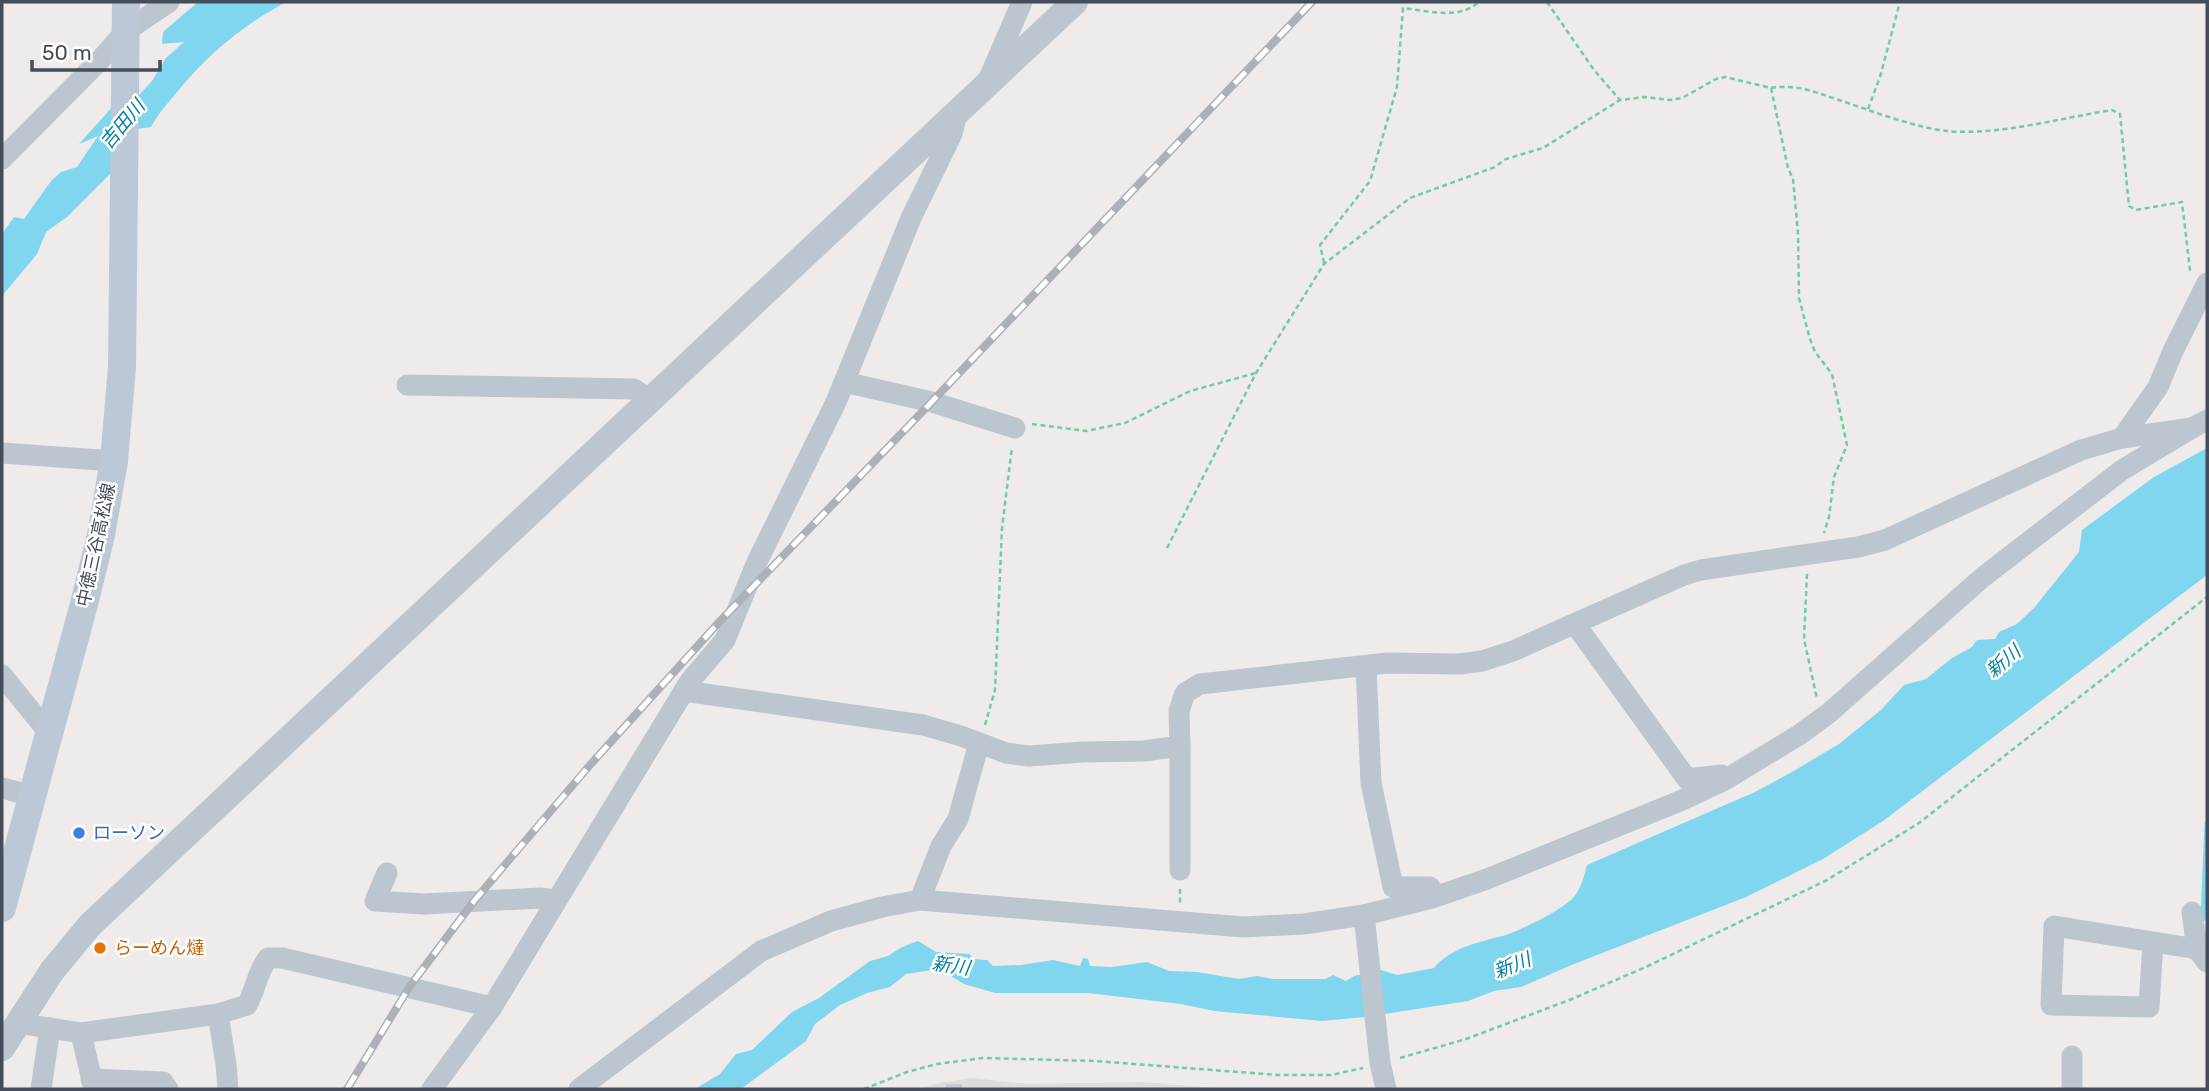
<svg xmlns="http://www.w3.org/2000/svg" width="2209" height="1091" viewBox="0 0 2209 1091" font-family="Rubik,'Noto Sans JP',sans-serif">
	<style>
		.education { fill: #e0dcdd }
		.water { fill: #80d5ef }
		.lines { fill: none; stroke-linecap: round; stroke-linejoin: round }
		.stream { stroke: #80d5ef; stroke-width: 5 }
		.building { fill: #c7cad2 }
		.path { stroke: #6dcfa1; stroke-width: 2.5; stroke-dasharray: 5 3.5; stroke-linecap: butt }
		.minor { stroke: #bbc6cf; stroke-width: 21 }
		.tertiary { stroke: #bbc6cf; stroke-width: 26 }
		.secondary { stroke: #bdc8d6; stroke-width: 28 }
		.rail-casing { stroke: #adb1b7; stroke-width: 8 }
		.rail { stroke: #fff; stroke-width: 5; stroke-dasharray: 16; stroke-linecap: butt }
		.shop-dot { fill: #3f7fe0; stroke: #fff; stroke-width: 2.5 }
		.food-dot { fill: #e8710a; stroke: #fff; stroke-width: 2.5 }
		.labels { text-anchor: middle; stroke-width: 5; stroke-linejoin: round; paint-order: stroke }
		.street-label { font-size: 18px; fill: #434e5a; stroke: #fff }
		.shop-label { font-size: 18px; fill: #366cbe; stroke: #fff; text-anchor: start }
		.food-label { font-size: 18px; fill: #c56008; stroke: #fff; text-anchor: start }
		.water-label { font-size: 19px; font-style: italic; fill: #067ea2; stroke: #fff }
	</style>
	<rect width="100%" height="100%" fill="#efebeb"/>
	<path class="education" d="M973 1078 1028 1084 1141 1082 1223 1089H919L939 1083Z"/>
	<g class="water">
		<path d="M198 2H286C242 26 209 53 177 92 168 103 158 114 151 127L137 129 114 170 67 217 46 232 37 254 2 296V234L14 217 24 219 51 181 61 172 77 167 98 136 79 144 114 105 138 96 152 81 166 58 184 42 162 44 163 32Z"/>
		<path d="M2207 448V575L1883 821 1823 859 1746 897 1574 964 1521 987 1494 991 1468 1001 1365 1017 1322 1021 1214 1011 1181 1004 1088 993H995L964 984 939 969 906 974 890 987 867 993 840 1005 815 1024 806 1041 741 1089H695L720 1074 736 1054 752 1050 792 1012 819 998 870 961 888 956 902 947 918 941 936 952 970 954 972 959 987 960 993 966 1021 965 1053 960 1080 966 1083 958 1088 959 1090 966 1112 967 1147 962 1169 971 1197 972 1239 979 1257 976 1273 979H1325L1333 975 1346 981 1354 976 1381 970 1397 975 1434 968C1451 947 1481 942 1506 935 1525 928 1558 912 1572 899 1581 890 1584 876 1587 865L1755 792 1792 772 1839 744 1881 710 1904 685 1926 679 1952 658 1972 647 1977 640 1995 639 1999 632 2017 624 2034 608 2079 552 2082 530 2154 477Z"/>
	</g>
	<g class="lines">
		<path class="stream" d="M2203 919 2207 823"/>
	</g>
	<path class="building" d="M946 1084H962V1089H945Z"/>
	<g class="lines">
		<g class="path">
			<path d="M1547 2 1594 70 1620 100 1645 97 1670 100 1682 98 1716 79 1725 77 1771 88 1788 168 1793 179 1798 233 1799 298 1810 339 1815 352 1832 374 1847 445 1834 477 1829 517 1824 533"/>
			<path d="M1771 88C1797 84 1815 92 1839 100 1869 110 1916 128 1947 131 1997 136 2061 118 2112 110L2120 114 2129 206 2136 210 2182 202 2190 270 2192 273"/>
			<path d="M1868 109 1880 77 1900 2"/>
			<path d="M1324 263 1320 245 1370 181 1397 87 1403 8C1429 11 1459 20 1479 2"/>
			<path d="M1032 424 1086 431 1125 423 1190 391 1256 373"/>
			<path d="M1167 548 1256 373 1324 264 1410 198 1495 167 1506 159 1543 148 1620 100"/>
			<path d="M1807 574 1804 639 1817 699"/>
			<path d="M985 725 995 690 1002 528 1012 447"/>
			<path d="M1180 889V903"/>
			<path d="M1400 1058 1466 1039 1572 999 1648 966 1827 880 1919 823 2207 597"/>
			<path d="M864 1089 907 1072 937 1064 983 1058 1095 1061 1278 1075H1331L1363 1068"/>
		</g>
		<g class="minor">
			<path d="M987 83 1022 2"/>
			<path d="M2 159 102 58 126 31 169 2"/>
			<path d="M844 382 932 402 1015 428"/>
			<path d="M407 385 634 389 651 400"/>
			<path d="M2122 438 2158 387 2173 351 2207 283"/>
			<path d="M2 453 114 461"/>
			<path d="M1575 624 1687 779 1721 775"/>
			<path d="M1366 666 1371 783 1393 887H1430L1432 898"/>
			<path d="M2 675 49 733"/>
			<path d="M684 691 923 725 961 736 1006 753 1029 756 1083 752 1144 751 1180 746 1179 711 1185 693 1200 684 1388 663 1460 664 1482 661 1513 651 1684 575 1701 570 1858 547 1885 540 2081 450 2122 438 2192 428 2207 420"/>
			<path d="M1180 746V870"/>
			<path d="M2 788 32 796"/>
			<path d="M387 873 375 901 424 904 540 898 556 900"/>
			<path d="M920 900 941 846 958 819 979 743"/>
			<path d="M2192 912 2197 949 2207 962"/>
			<path d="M1364 915 1380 1063 1386 1089"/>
			<path d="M2153 942 2149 1007 2051 1005 2054 926 2197 949"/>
			<path d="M218 1014 226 1064 228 1089"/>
			<path d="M17 1023 81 1033 218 1014 247 1005C256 989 257 972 268 958H282L492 1007"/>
			<path d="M81 1033 94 1089"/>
			<path d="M2072 1056V1089"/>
			<path d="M91 1079 163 1082 168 1089"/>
			<path d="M41 1089 50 1028"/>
			<path d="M432 1089 492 1007 690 681 725 640 757 562 836 402 911 218 952 134 957 113"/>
			<path d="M579 1089 761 951 831 921 882 907 920 900 1243 927 1304 924 1364 915 1432 898 1487 879 1680 801 1723 781 1799 735 1829 713 1983 577 2122 470 2192 428"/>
		</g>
		<path class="tertiary" d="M2 1048 52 971 90 925 1075 2"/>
		<path class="secondary" d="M2 908 84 604 101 535 114 461 122 367 126 2"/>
		<defs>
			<path id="rail" d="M347 1089 410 986 474 901 590 765 721 620 924 410 1312 2"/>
		</defs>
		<use href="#rail" class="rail-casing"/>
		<use href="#rail" class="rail"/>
	</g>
	<circle class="shop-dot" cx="79" cy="833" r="7"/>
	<circle class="food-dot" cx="100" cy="948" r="7"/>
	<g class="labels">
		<g class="street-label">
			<text transform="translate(96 545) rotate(-78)" y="6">中徳三谷高松線</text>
		</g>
		<g class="shop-label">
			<text x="93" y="839">ローソン</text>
		</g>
		<g class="food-label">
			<text x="114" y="954">らーめん燵</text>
		</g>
		<g class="water-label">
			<text transform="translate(122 124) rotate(-50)" y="7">吉田川</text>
			<text transform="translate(2003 661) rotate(-40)" y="7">新川</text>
			<text transform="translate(951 965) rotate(8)" y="7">新川</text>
			<text transform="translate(1512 965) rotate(-22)" y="7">新川</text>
		</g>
	</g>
	<rect width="2209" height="1091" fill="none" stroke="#434e5a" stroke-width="7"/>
	<path d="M32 60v10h128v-10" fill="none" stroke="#434e5a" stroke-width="3.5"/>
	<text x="42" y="60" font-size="21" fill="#434e5a" stroke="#ffffff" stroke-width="5" paint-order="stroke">50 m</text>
</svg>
